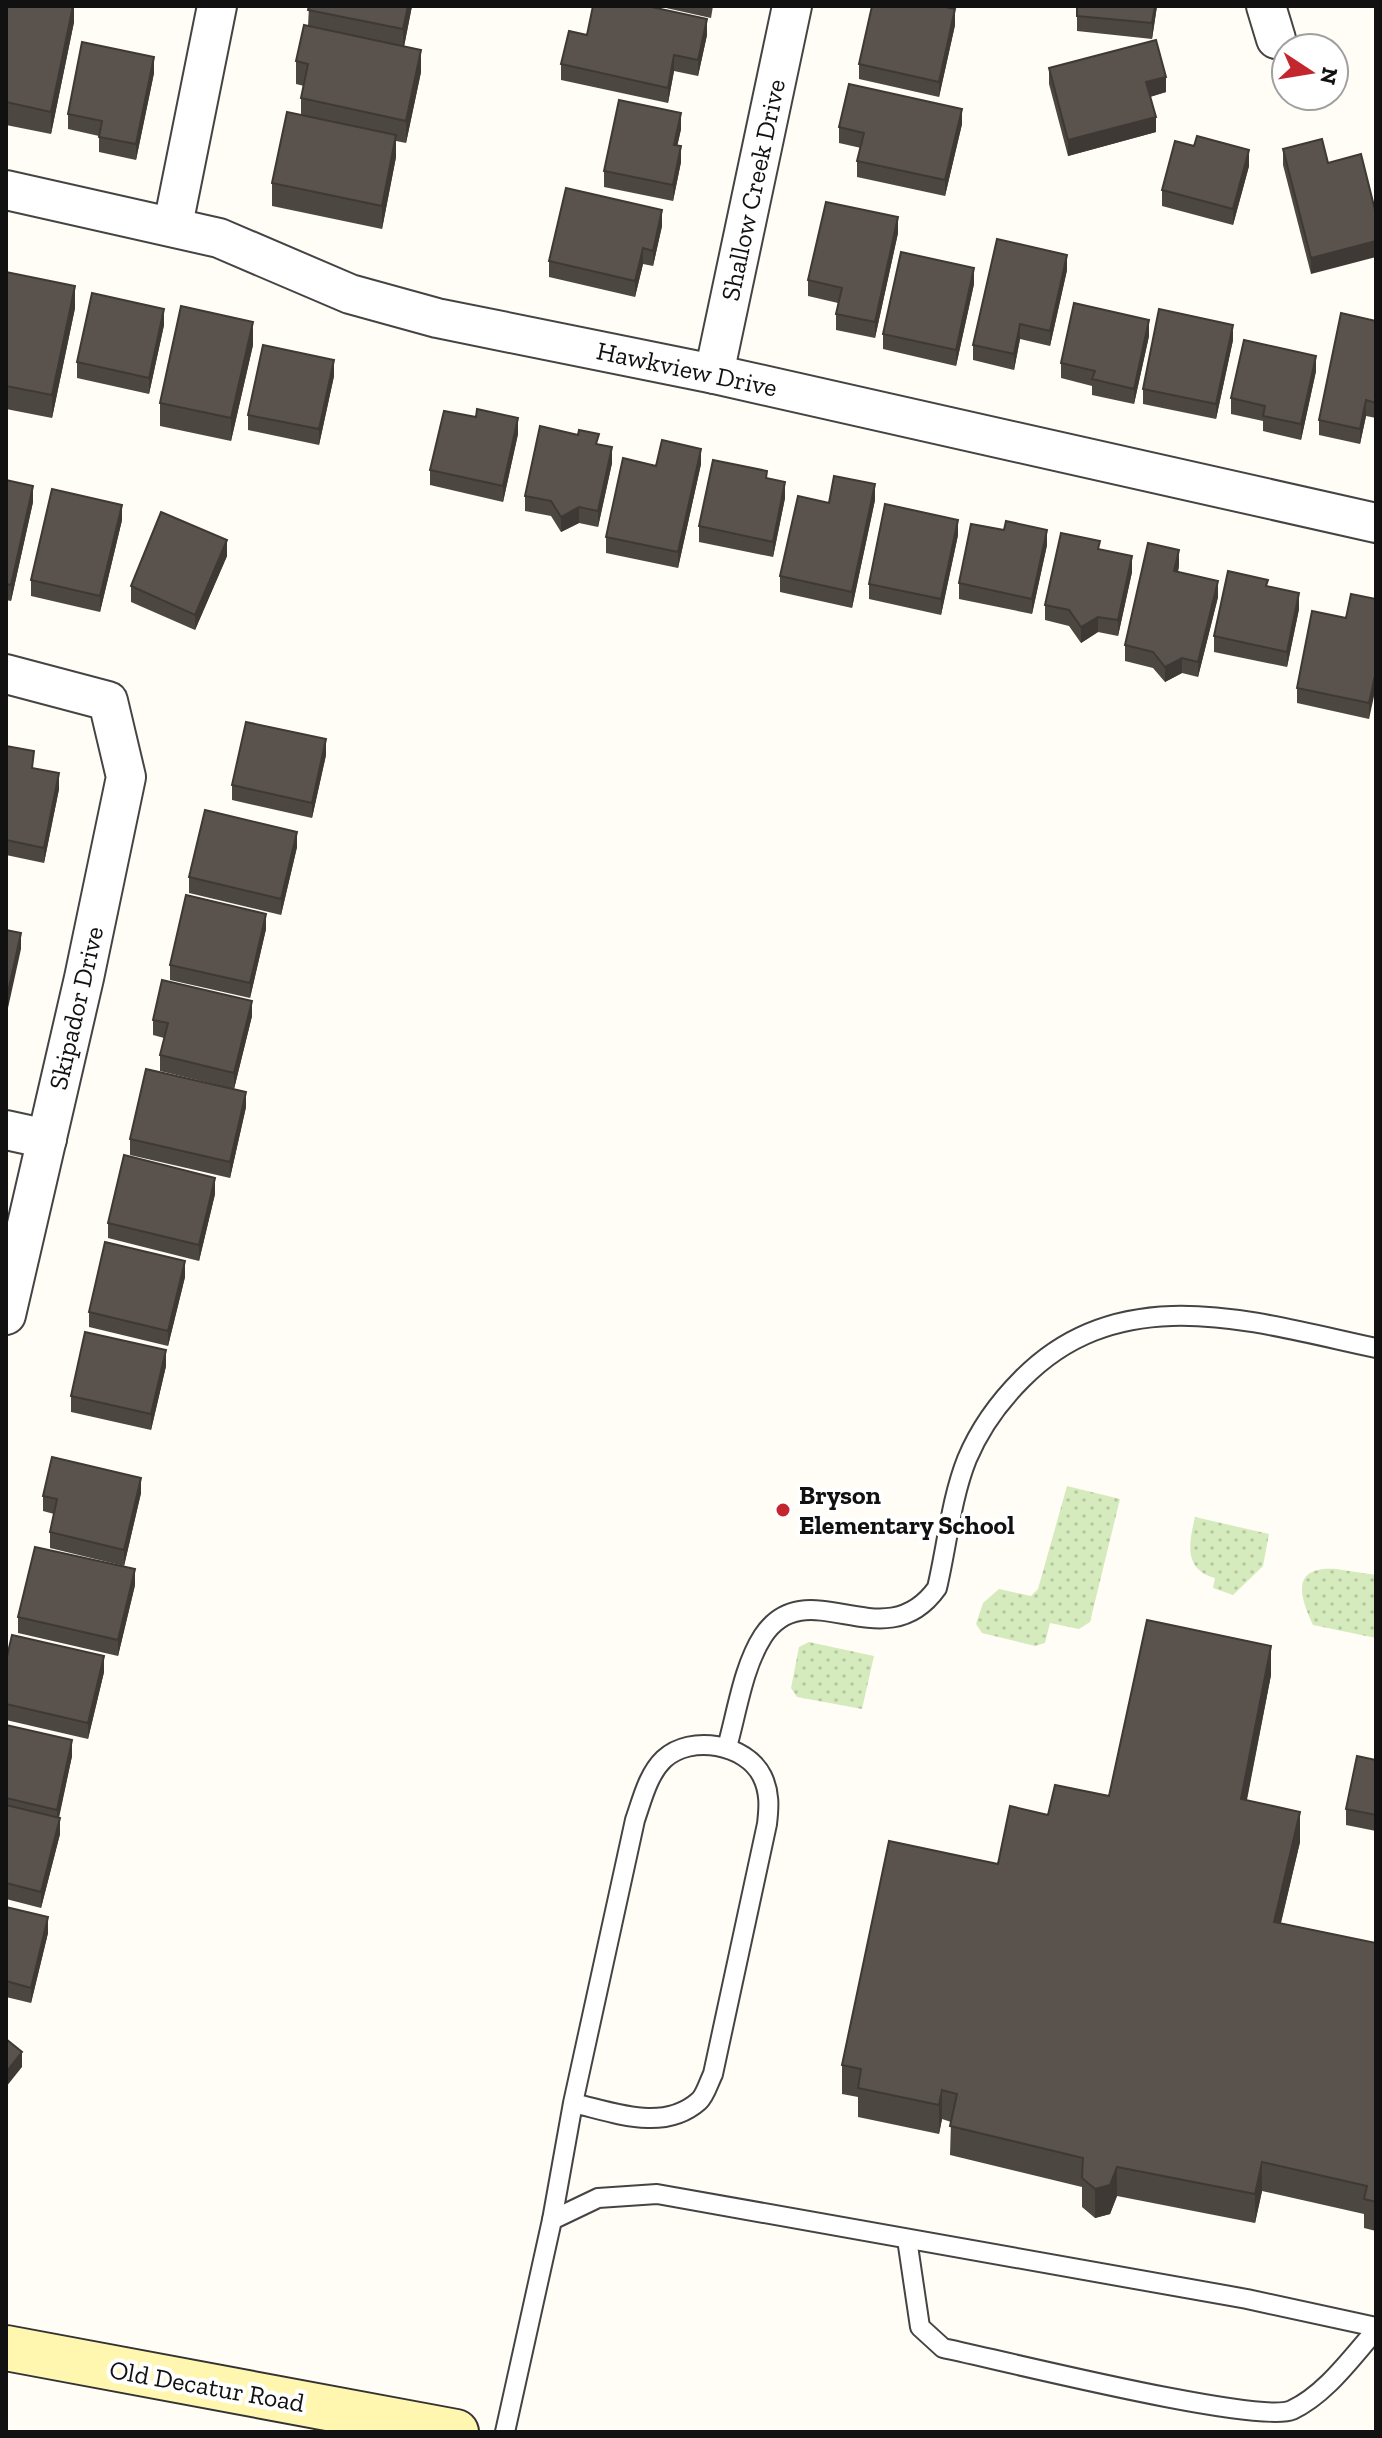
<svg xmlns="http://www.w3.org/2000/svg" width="1382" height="2438" viewBox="0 0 1382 2438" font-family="'Zilla Slab',serif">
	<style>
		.park { fill: url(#park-dots) }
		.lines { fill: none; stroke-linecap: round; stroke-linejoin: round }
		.lane-casing { stroke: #444; stroke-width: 22 }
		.street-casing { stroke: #444; stroke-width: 42 }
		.secondary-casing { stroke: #333; stroke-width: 48 }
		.lane { stroke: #fff; stroke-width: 18 }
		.street { stroke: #fff; stroke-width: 38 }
		.secondary { stroke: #fff6b0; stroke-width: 44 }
		.wall { fill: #4d4742 }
		.shaded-wall { fill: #3f3936 }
		.building { fill: #5a524d; stroke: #3f3936; stroke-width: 2 }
		.poi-dot { fill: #c4262e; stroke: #fff; stroke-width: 3 }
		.labels { text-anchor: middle; stroke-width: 8; stroke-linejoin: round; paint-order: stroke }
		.street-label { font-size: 26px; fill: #111; stroke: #fff }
		.poi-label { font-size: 26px; font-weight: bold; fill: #111; stroke: #fff; text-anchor: start }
	</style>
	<defs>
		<pattern id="park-dots" width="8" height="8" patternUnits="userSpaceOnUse" patternTransform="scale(2)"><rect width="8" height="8" fill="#d5ebbd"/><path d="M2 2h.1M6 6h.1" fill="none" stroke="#b6c8a1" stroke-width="1.8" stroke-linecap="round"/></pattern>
	</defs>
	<rect width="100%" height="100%" fill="#fffdf5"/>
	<g class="park">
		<path d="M1067 1486 1120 1499 1090 1622 1079 1629 1050 1623 1045 1643 1035 1646 982 1633 976 1624 983 1603 999 1589 1031 1596 1038 1589Z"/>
		<path d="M1195 1517 1269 1534 1263 1566 1233 1595 1213 1588 1215 1578C1183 1569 1189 1543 1195 1517Z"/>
		<path d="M1336 1569 1376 1575V1638L1313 1625C1299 1595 1291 1566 1336 1569Z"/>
		<path d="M809 1642 874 1656 862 1709 797 1697 791 1688 799 1647Z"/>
	</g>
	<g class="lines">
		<defs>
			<g id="lane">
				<path d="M727 1747C737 1712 743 1667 763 1636 807 1569 884 1662 937 1588 947 1546 951 1499 967 1459 980 1428 998 1403 1022 1379 1121 1278 1254 1322 1376 1348"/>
				<path d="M552 2220 573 2103 635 1820C642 1800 648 1774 664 1759 691 1734 746 1744 762 1776 770 1792 769 1807 767 1824L713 2074C709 2082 705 2096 699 2101 663 2133 613 2112 573 2103"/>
				<path d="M907 2239 920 2327 943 2348C996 2359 1258 2425 1292 2410 1326 2394 1352 2357 1376 2330"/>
				<path d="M505 2432 552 2220 598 2198 657 2194 1247 2299 1376 2327"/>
			</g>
			<g id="street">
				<path d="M1266 6 1276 39"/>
				<path d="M6 190 219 238 350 294 437 318 714 374 1376 523"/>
				<path d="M173 225 217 6"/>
				<path d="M714 374 792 6"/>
				<path d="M6 674 108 701 126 777 84 978 6 1315"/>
				<path d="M6 1130 47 1139"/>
			</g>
			<path id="secondary" d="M6 2348 456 2432"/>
		</defs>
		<use href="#lane" class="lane-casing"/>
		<use href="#street" class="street-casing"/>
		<use href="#secondary" class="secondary-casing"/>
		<use href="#lane" class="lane"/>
		<use href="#street" class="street"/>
		<use href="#secondary" class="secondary"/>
	</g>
	<g class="wall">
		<path d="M6 6H74V22L51 134 6 125Z"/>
		<path d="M309 6H412L404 46 421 72 406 143 396 141V157L382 229 272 206V183L301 115V98L304 86 296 84V61L308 26Z"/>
		<path d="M657 6H713L711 18Z"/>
		<path d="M1077 6H1157L1152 39 1077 31Z"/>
		<path d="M955 25 939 97 859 79V64Z"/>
		<path d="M587 35H707L698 76 674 71 668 103 561 80V64Z"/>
		<path d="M1049 68 1166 92 1150 97 1156 132 1068 156 1049 84Z"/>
		<path d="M154 73 136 160 99 152V136L68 129V114Z"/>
		<path d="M962 124 945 196 857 177V161L861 148 839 143V127Z"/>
		<path d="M681 129 677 146 681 162 673 201 604 187V171Z"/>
		<path d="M1376 134V155L1374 154V138Z"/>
		<path d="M1322 139 1311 274 1283 165V149Z"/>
		<path d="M1194 146 1249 166 1233 225 1162 206V190Z"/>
		<path d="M662 226 653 266 643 264 635 297 549 277V261Z"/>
		<path d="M898 233 875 338 836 330V314L838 303 808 296V280Z"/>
		<path d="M1067 270 1050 346 1020 339 1014 370 973 360V345Z"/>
		<path d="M6 272 75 308 52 418 6 409Z"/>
		<path d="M974 284 956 366 883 349V334Z"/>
		<path d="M1376 321V418L1366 416 1360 444 1319 435V420Z"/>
		<path d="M164 325 149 394 77 378V362Z"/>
		<path d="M1149 336 1134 404 1092 395V386L1061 378V363Z"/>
		<path d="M1233 340 1216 419 1143 404V389Z"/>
		<path d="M253 345 231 441 160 426V403Z"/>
		<path d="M1316 371 1301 440 1263 431V421L1231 414V398Z"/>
		<path d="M334 376 319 445 248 430V415Z"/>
		<path d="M518 434 503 502 430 485V470Z"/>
		<path d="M599 444 612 463 598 527 579 523 561 532 551 516 525 511V496Z"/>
		<path d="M701 464 678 568 606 553V537L656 466Z"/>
		<path d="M767 479 785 498 773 557 699 542V526Z"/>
		<path d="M6 480 33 502 11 601 6 600Z"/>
		<path d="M875 500 852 608 780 592V576Z"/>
		<path d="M122 520 100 612 31 596V580Z"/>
		<path d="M958 535 941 615 869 599V584Z"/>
		<path d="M1047 545 1032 614 959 599V583Z"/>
		<path d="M1100 549 1132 572 1118 636 1098 632 1081 643 1069 626 1045 620V605Z"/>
		<path d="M227 556 195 630 131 602V586Z"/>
		<path d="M1179 566 1178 572 1218 597 1198 677 1182 673 1165 682 1153 668 1125 661V645Z"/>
		<path d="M1268 587 1299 609 1287 667 1214 652V636Z"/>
		<path d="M1376 599 1369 719 1297 703V688L1346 618Z"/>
		<path d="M6 746 59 789 44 863 6 855Z"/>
		<path d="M326 755 312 818 232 800V785Z"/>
		<path d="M297 847 281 915 189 893V877Z"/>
		<path d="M266 929 250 998 170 980V965Z"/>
		<path d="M252 1016 234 1089 160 1071V1055L164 1038 153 1035V1020Z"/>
		<path d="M246 1107 230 1178 130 1155V1139Z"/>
		<path d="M215 1194 199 1261 108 1238V1223Z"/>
		<path d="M185 1277 168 1346 89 1327V1312Z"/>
		<path d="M166 1366 151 1430 71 1412V1396Z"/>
		<path d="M141 1493 124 1566 50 1548V1532L54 1514 43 1511V1496Z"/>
		<path d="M135 1585 118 1656 18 1633V1617Z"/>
		<path d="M6 1661 104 1672 88 1739 6 1720Z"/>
		<path d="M1271 1675 1247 1800 1300 1842 1281 1923 1376 1943V2231L1364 2228V2214L1262 2191 1255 2223 1117 2196 1110 2214 1095 2218 1082 2207V2187L950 2155 951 2122 942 2119 939 2134 858 2117V2097L842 2094V2065L998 1864 1048 1815 1109 1796Z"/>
		<path d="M6 1725 72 1756 59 1818 60 1834 41 1908 6 1899Z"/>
		<path d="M1376 1760V1831L1346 1825V1809Z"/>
		<path d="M6 1907 48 1933 31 2003 6 1997Z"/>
	</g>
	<g class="shaded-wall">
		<path d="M73 6H74V22L51 134V112Z"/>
		<path d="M408 6H412L403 52V29Z"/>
		<path d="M1155 6H1157L1152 39V23Z"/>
		<path d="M955 9V25L939 97V82Z"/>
		<path d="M707 19V35L698 76V60Z"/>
		<path d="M421 50V72L406 143V121Z"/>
		<path d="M674 55V71L668 103V88Z"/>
		<path d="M154 57V73L136 160V144Z"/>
		<path d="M1166 77V92L1146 98V82Z"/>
		<path d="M962 109V124L945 196V180Z"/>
		<path d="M681 113V129L674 161V145Z"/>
		<path d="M1156 117V132L1068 156V140Z"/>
		<path d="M396 135V157L382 229V206Z"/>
		<path d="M681 146V162L673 201V185Z"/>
		<path d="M1249 150V166L1233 225V209Z"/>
		<path d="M662 210V226L653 266V251Z"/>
		<path d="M898 217V233L875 338V322Z"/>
		<path d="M1376 241V257L1311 274V258Z"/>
		<path d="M643 248V264L635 297V281Z"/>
		<path d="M1067 255V270L1050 346V331Z"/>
		<path d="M974 268V284L956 366V350Z"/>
		<path d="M75 286V308L52 418V395Z"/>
		<path d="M164 309V325L149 394V378Z"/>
		<path d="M1149 320V336L1134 404V389Z"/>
		<path d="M253 322V345L231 441V418Z"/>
		<path d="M1020 324V339L1014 370V354Z"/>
		<path d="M1233 325V340L1216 419V404Z"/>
		<path d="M1316 356V371L1301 440V424Z"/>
		<path d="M334 360V376L319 445V429Z"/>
		<path d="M1366 400V416L1360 444V429Z"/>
		<path d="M518 418V434L503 502V486Z"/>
		<path d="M612 447V463L598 527V511Z"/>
		<path d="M701 449V464L678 568V552Z"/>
		<path d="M785 482V498L773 557V542Z"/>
		<path d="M875 484V500L852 608V592Z"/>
		<path d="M33 486V502L11 601V585Z"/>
		<path d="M122 505V520L100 612V596Z"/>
		<path d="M579 507V523L561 532V517Z"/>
		<path d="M958 520V535L941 615V599Z"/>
		<path d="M1047 530V545L1032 614V599Z"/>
		<path d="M227 540V556L195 630V615Z"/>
		<path d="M1179 550V566L1174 587V571Z"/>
		<path d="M1132 556V572L1118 636V620Z"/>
		<path d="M1218 581V597L1198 677V662Z"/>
		<path d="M1299 593V609L1287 667V652Z"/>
		<path d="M1098 617V632L1081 643V627Z"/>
		<path d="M1182 658V673L1165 682V667Z"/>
		<path d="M1376 671V687L1369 719V703Z"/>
		<path d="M326 739V755L312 818V803Z"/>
		<path d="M59 773V789L44 863V848Z"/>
		<path d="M297 832V847L281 915V899Z"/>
		<path d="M266 914V929L250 998V983Z"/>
		<path d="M21 933V949L6 1017V1001Z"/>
		<path d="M252 1001V1016L234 1089V1073Z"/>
		<path d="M246 1092V1107L230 1178V1162Z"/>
		<path d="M215 1178V1194L199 1261V1245Z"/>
		<path d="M185 1261V1277L168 1346V1331Z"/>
		<path d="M166 1350V1366L151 1430V1414Z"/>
		<path d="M141 1478V1493L124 1566V1550Z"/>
		<path d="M135 1569V1585L118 1656V1640Z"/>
		<path d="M1271 1646V1675L1241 1828V1799Z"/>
		<path d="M104 1656V1672L88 1739V1723Z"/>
		<path d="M72 1740V1756L57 1825V1810Z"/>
		<path d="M1300 1812V1842L1274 1951V1922Z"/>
		<path d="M60 1818V1834L41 1908V1892Z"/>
		<path d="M48 1917V1933L31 2003V1988Z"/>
		<path d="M22 2052V2067L6 2087V2072Z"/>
		<path d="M942 2090V2119L939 2134V2105Z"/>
		<path d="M1262 2162V2191L1255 2223V2194Z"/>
		<path d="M1117 2167V2196L1110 2214 1095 2218V2189Z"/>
	</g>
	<g class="building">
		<path d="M6 6H73L51 112 6 102Z"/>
		<path d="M309 6H408L403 29 308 10Z"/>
		<path d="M593 6H647L707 19 698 60 674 55 668 88 561 64 569 31 587 35Z"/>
		<path d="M872 6H941L955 9 939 82 859 64Z"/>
		<path d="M1077 6H1155L1152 23 1077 16Z"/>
		<path d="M304 25 421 50 406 121 301 98 308 64 296 61Z"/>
		<path d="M1156 40 1166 77 1146 82 1156 117 1068 140 1049 68Z"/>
		<path d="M82 42 154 57 136 144 99 137 102 121 68 114Z"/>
		<path d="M849 84 962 109 945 180 857 161 864 133 839 127Z"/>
		<path d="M619 100 681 113 674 145 681 146 673 185 604 171Z"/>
		<path d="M287 112 396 135 382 206 272 183Z"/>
		<path d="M1197 136 1249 150 1233 209 1162 190 1175 141 1194 146Z"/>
		<path d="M1322 139 1328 163 1361 154 1376 214V241L1311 258 1283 149Z"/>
		<path d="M566 188 662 210 653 251 643 248 635 281 549 261Z"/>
		<path d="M826 202 898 217 875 322 836 314 842 288 808 280Z"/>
		<path d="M997 239 1067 255 1050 331 1020 324 1014 354 973 345Z"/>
		<path d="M901 252 974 268 956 350 883 334Z"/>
		<path d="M6 272 75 286 52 395 6 386Z"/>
		<path d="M92 293 164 309 149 378 77 362Z"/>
		<path d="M1074 303 1149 320 1134 389 1092 379 1095 371 1061 363Z"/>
		<path d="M181 306 253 322 231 418 160 403Z"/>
		<path d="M1159 309 1233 325 1216 404 1143 389Z"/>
		<path d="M1341 313 1376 321V403L1366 400 1360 429 1319 420Z"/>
		<path d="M1244 340 1316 356 1301 424 1263 416 1265 406 1231 398Z"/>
		<path d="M263 345 334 360 319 429 248 415Z"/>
		<path d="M477 409 518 418 503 486 430 470 444 411 476 417Z"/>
		<path d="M540 426 578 435 579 430 599 434 596 444 612 447 598 511 579 507 561 517 551 501 525 496Z"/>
		<path d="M662 440 701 449 678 552 606 537 623 458 656 466Z"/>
		<path d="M713 460 767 471 766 478 785 482 773 542 699 526Z"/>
		<path d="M834 476 875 484 852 592 780 576 798 496 829 503Z"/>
		<path d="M6 480 33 486 11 585 6 584Z"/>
		<path d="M52 489 122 505 100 596 31 580Z"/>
		<path d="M885 504 958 520 941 599 869 584Z"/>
		<path d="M161 512 227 540 195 615 131 586Z"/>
		<path d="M1006 521 1047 530 1032 599 959 583 971 524 1004 530Z"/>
		<path d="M1061 533 1100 541 1098 549 1132 556 1118 620 1098 617 1081 627 1069 610 1045 605Z"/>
		<path d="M1148 543 1179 550 1174 571 1218 581 1198 662 1182 658 1165 667 1153 652 1125 645Z"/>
		<path d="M1228 571 1268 580 1266 586 1299 593 1287 652 1214 636Z"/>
		<path d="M1351 594 1376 599V671L1369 703 1297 688 1312 611 1346 618Z"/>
		<path d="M246 722 326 739 312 803 232 785Z"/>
		<path d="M6 746 34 751 32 768 59 773 44 848 6 840Z"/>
		<path d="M205 810 297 832 281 899 189 877Z"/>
		<path d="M186 895 266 914 250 983 170 965Z"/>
		<path d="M6 930 21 933 6 1001Z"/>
		<path d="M162 980 252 1001 234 1073 160 1055 168 1023 153 1020Z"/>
		<path d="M146 1069 246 1092 230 1162 130 1139Z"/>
		<path d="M124 1155 215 1178 199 1245 108 1223Z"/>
		<path d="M105 1242 185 1261 168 1331 89 1312Z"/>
		<path d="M85 1332 166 1350 151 1414 71 1396Z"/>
		<path d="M52 1457 141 1478 124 1550 50 1532 57 1499 43 1496Z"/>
		<path d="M35 1547 135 1569 118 1640 18 1617Z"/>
		<path d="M1147 1620 1271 1646 1241 1799 1300 1812 1274 1922 1376 1943V2202L1364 2199 1367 2186 1262 2162 1255 2194 1117 2167 1110 2185 1095 2189 1082 2178 1083 2158 950 2126 957 2094 942 2090 939 2105 858 2088 861 2069 842 2065 889 1841 998 1864 1010 1806 1048 1815 1055 1785 1109 1796Z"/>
		<path d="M12 1635 104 1656 88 1723 6 1704V1661Z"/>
		<path d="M6 1725 72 1740 57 1810 6 1798Z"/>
		<path d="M1357 1756 1376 1760V1815L1346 1809Z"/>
		<path d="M6 1805 60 1818 41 1892 6 1883Z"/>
		<path d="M6 1907 48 1917 31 1988 6 1981Z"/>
		<path d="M6 2039 22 2052 6 2072Z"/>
	</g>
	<circle class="poi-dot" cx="783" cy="1510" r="8"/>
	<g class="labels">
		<g class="street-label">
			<text transform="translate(753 190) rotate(-78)" y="9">Shallow Creek Drive</text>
			<text transform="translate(687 369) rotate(12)" y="9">Hawkview Drive</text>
			<text transform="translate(76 1008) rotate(-77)" y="9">Skipador Drive</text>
			<text transform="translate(207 2386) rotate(10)" y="9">Old Decatur Road</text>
		</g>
		<g class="poi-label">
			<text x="799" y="1504">Bryson<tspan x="799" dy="30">Elementary School</tspan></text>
		</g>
	</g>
	<rect width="1382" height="2438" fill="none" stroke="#111111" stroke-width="16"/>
	<g transform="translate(1310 72) rotate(102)"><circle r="38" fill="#ffffff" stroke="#a0a0a0" stroke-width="2"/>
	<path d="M0-6L14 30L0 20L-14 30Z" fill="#c4262e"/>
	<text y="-12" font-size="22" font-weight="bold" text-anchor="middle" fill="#111111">N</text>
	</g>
</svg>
